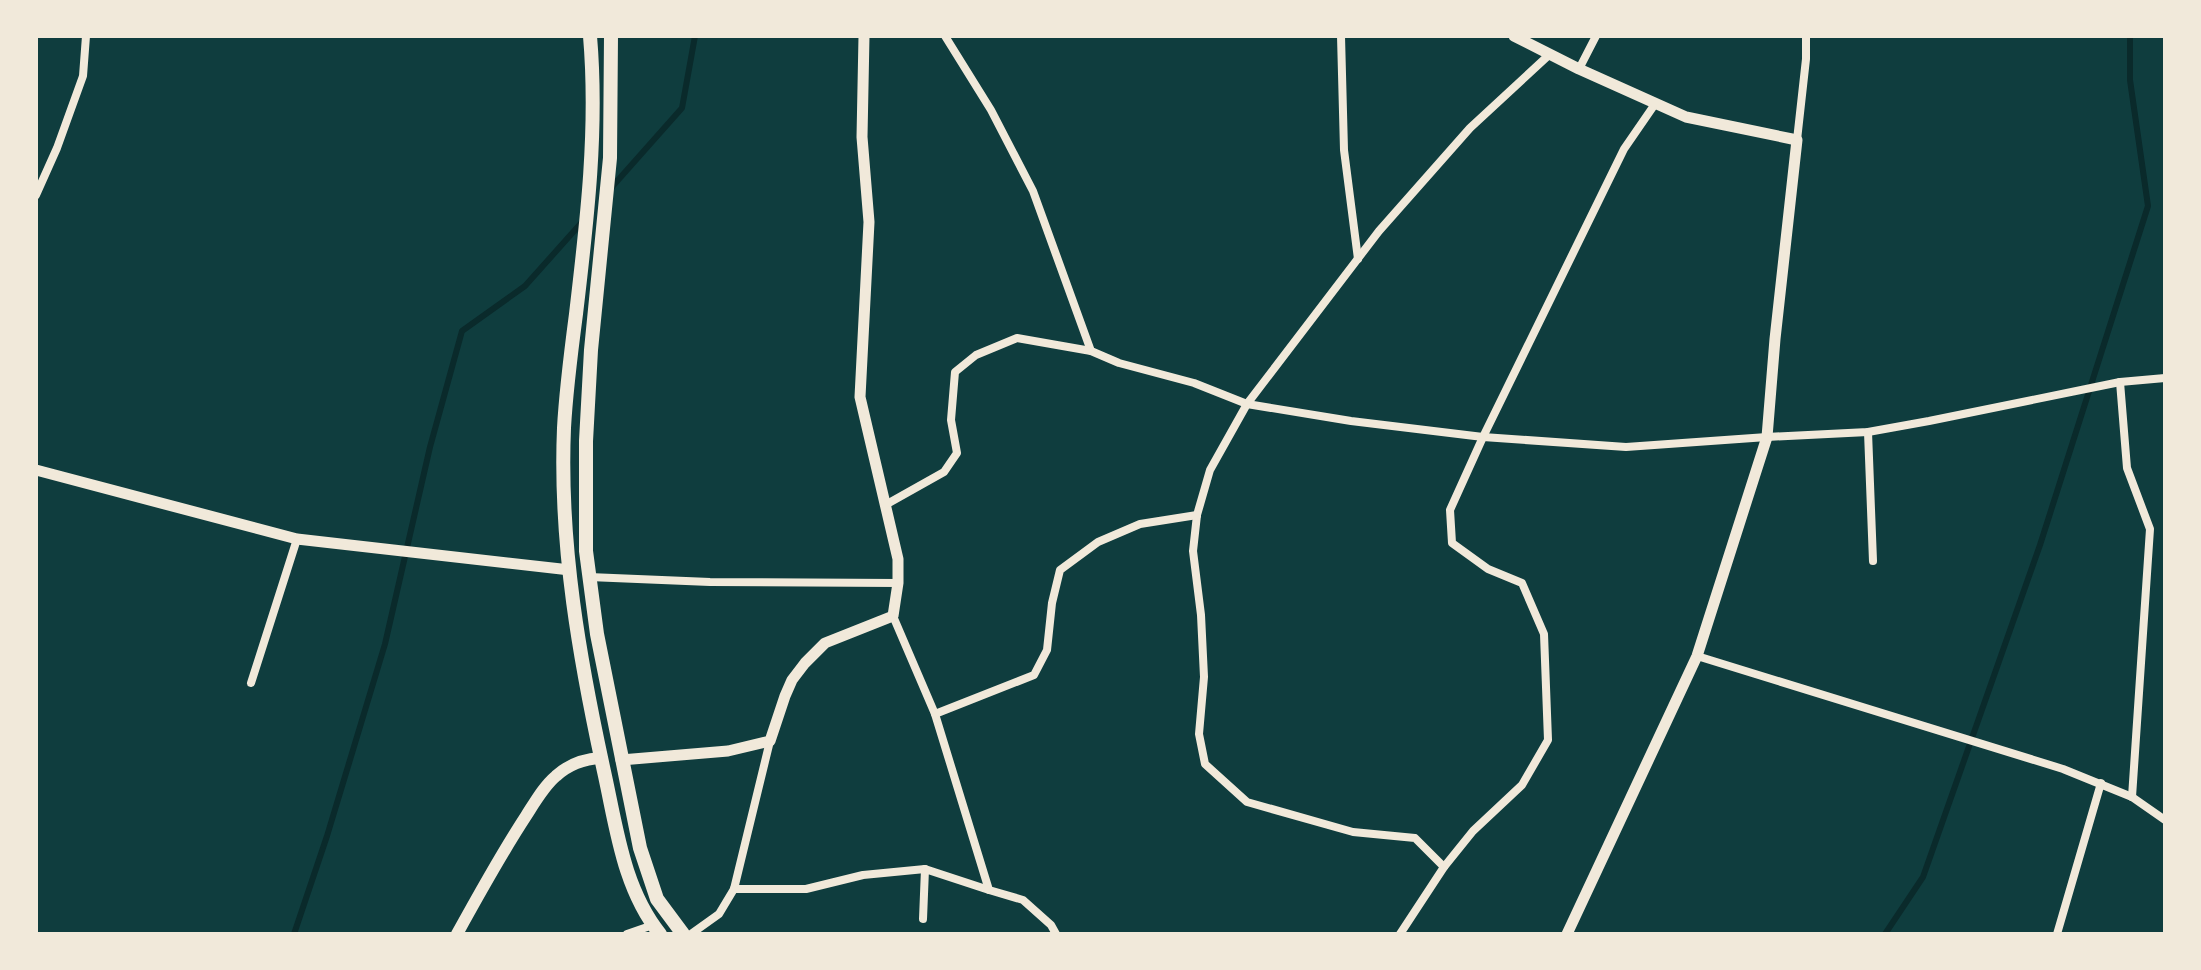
<svg xmlns="http://www.w3.org/2000/svg" width="2201" height="970" viewBox="0 0 2201 970" font-family="Helvetica,sans-serif">
	<style>
		.lines { fill: none; stroke-linecap: round; stroke-linejoin: round }
		.stream { stroke: #0a2a2b; stroke-width: 6 }
		.minor { stroke: #f1e9da; stroke-width: 8 }
		.tertiary { stroke: #f1e9da; stroke-width: 11 }
		.secondary { stroke: #f1e9da; stroke-width: 12 }
		.primary { stroke: #f1e9da; stroke-width: 14 }
	</style>
	<rect width="100%" height="100%" fill="#0f3d3e"/>
	<g class="lines">
		<g class="stream">
			<path d="M611 188 682 108 695 36"/>
			<path d="M294 934 327 836 385 644 430 447 462 331 525 286 583 221"/>
			<path d="M1885 934 1923 877 2040 545 2148 206 2130 80V36"/>
		</g>
		<g class="minor">
			<path d="M945 36 991 110 1033 191 1091 351 1119 363 1194 383 1247 404 1351 421 1483 437 1626 447 1767 437 1868 432 1929 421 2120 382 2165 378"/>
			<path d="M1341 36 1344 150 1358 259"/>
			<path d="M1579 69 1596 36"/>
			<path d="M1797 140 1806 59V36"/>
			<path d="M36 195 57 148 83 76 86 36"/>
			<path d="M2120 382 2127 468 2150 529 2132 797"/>
			<path d="M1868 432 1873 561"/>
			<path d="M887 504 944 472 957 453 951 420 955 372 976 355 1017 338 1091 351"/>
			<path d="M589 577 710 582 898 583"/>
			<path d="M893 616 935 714 989 890 1023 900 1051 925 1056 934"/>
			<path d="M1697 656 2063 769 2132 797 2165 820"/>
			<path d="M251 683 297 539"/>
			<path d="M935 714 1034 675 1047 650 1052 603 1060 570 1098 542 1140 524 1197 515"/>
			<path d="M1444 867 1415 838 1353 832 1247 802 1205 764 1199 734 1204 677 1201 615 1193 551 1197 515 1210 470 1247 404 1379 231 1470 128 1550 54"/>
			<path d="M734 889H806L863 875 925 869"/>
			<path d="M923 919 925 869 989 890"/>
			<path d="M627 934 653 925"/>
			<path d="M691 934 719 914 734 889 770 741"/>
			<path d="M1400 934 1444 867 1473 831 1522 785 1548 740 1544 634 1522 583 1488 569 1452 543 1450 510 1483 437 1624 149 1655 104"/>
			<path d="M2057 934 2101 783"/>
		</g>
		<g class="tertiary">
			<path d="M1514 36 1579 69 1686 117 1797 140 1775 339 1767 437 1697 656 1567 934"/>
			<path d="M36 470 297 539 570 570"/>
			<path d="M621 760 728 751 770 741 785 696 792 680 805 663 825 643 893 616 898 583V559L860 397 869 222 862 137 864 36"/>
		</g>
		<path class="secondary" d="M457 934C479 894 501 854 526 816 535 802 544 786 556 776 569 764 584 759 601 758"/>
		<g class="primary">
			<path d="M590 36C598 129 587 221 576 314 571 352 566 390 564 428 559 545 580 662 605 776 617 831 624 889 660 934"/>
			<path d="M611 36 610 158 591 350 586 441V551L597 634 640 848 657 899 683 934"/>
		</g>
	</g>
	<rect width="2201" height="970" fill="none" stroke="#f1e9da" stroke-width="76"/>
</svg>
